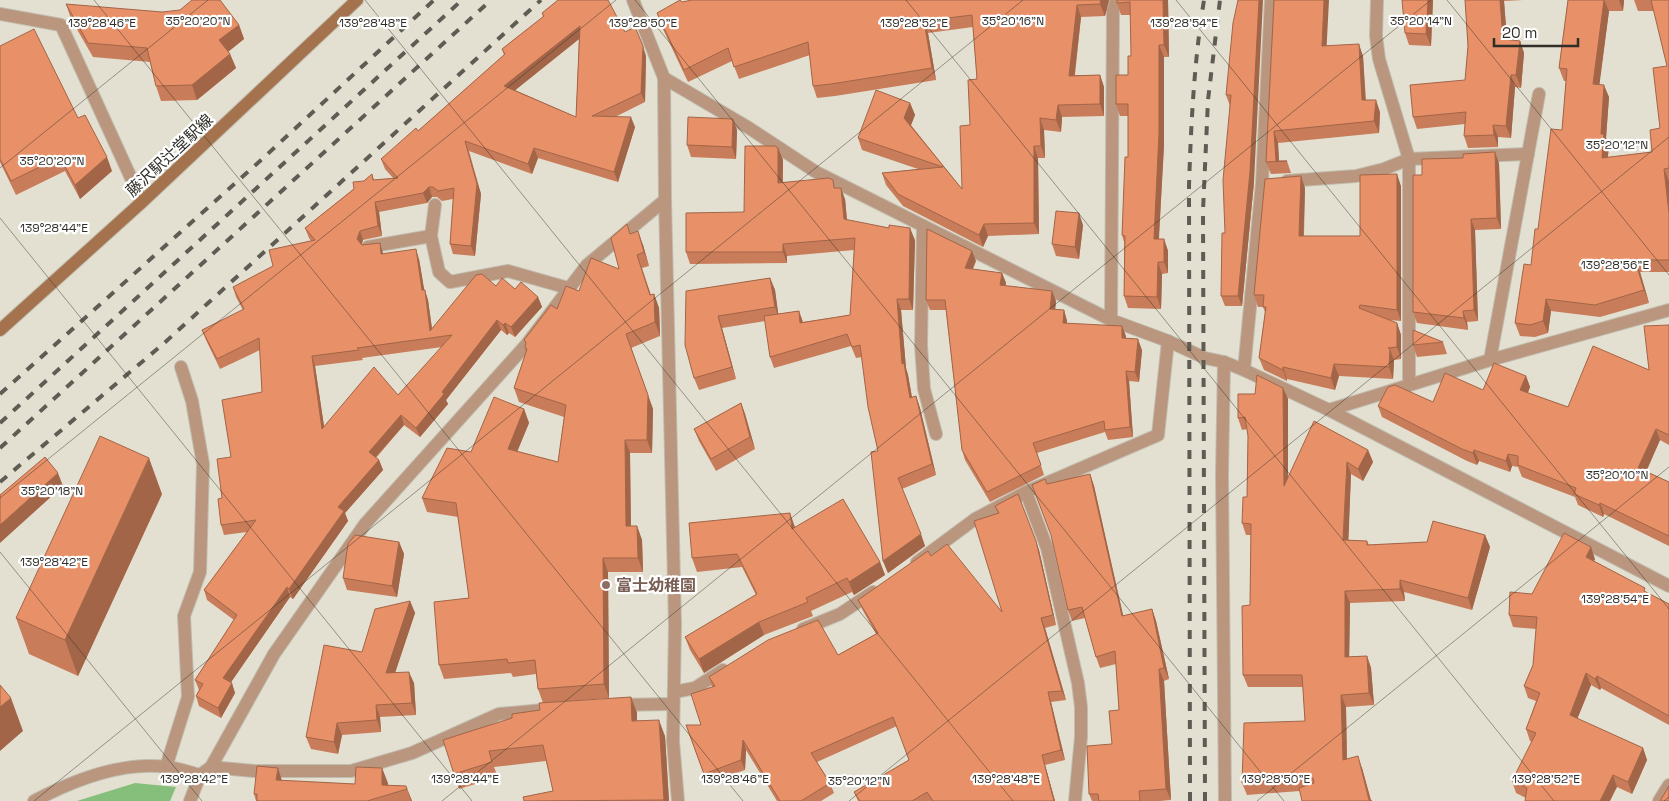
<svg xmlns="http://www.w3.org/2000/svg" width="1669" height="801" viewBox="0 0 1669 801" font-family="'Space Grotesk','Noto Sans JP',sans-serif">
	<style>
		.green { fill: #86be7c }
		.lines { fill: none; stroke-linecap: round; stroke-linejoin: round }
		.lane-casing { stroke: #c0bcaf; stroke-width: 14 }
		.street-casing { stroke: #c0bcaf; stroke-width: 14 }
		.secondary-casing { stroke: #c0bcaf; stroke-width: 14 }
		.lane { stroke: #b9967d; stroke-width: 12 }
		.street { stroke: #b9967d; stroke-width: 12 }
		.secondary { stroke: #a4724c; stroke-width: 12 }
		.rail { stroke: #5e5c54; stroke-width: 4; stroke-dasharray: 9 9; stroke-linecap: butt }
		.wall { fill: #c87c59; fill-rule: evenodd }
		.shaded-wall { fill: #a26548 }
		.building { fill: #e89067; stroke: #a26548; fill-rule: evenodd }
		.ticks { fill: none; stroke: #2f2e28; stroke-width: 1; stroke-opacity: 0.45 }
		.education-dot { fill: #8d6e63; stroke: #fff; stroke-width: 2 }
		.labels { text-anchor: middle; stroke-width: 4.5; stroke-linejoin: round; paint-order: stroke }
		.street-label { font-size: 16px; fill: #2f2e28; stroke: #fff }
		.education-label { font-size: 16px; font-weight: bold; fill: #785e54; stroke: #fff; text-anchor: start }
		.ticks-label { font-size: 12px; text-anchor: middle; fill: #2f2e28; stroke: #fff; stroke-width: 4.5; stroke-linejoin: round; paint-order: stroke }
	</style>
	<rect width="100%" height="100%" fill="#e4e0d1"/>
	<path class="green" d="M135 783 176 787 170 801H77Z"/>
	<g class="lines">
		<defs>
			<g id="lane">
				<path d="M1113 11 1116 0"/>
				<path d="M435 205 431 236 439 272 450 282 508 271 568 288"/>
				<path d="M368 247 431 236"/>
				<path d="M1490 360 1539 94"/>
				<path d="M1224 362 1222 474 1225 801"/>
				<path d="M1026 492 1047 548 1078 683 1081 707V737L1075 801"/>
				<path d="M1659 801 1669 785"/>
			</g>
			<g id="street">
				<path d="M1377 0 1376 36 1379 59 1409 159V384"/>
				<path d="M0 14 61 25 142 202"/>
				<path d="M664 78 749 128 816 172 1111 320 1168 341 1205 358 1224 362 1244 370 1329 410 1669 586"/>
				<path d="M1287 181 1356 176 1384 169 1409 159 1528 154"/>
				<path d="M665 200 675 625 673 741 678 801"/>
				<path d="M923 226 921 345 924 389 936 434"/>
				<path d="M1111 320 1113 11"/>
				<path d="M1244 370 1262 183 1271 0"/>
				<path d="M1329 410 1490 360 1669 310"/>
				<path d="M917 562 975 519 1026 492 1158 435 1168 341"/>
				<path d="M803 629 840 614 873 592"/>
				<path d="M674 692 695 688 723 670"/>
				<path d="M616 705 673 704"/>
				<path d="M166 767 188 697 184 616 200 572 203 464 192 401 181 367"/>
				<path d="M211 767 254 771H351L412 753 499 714 554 709"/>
				<path d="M34 801C72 781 123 761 167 767 178 768 189 772 200 775"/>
				<path d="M190 801 200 775 211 767 274 654 365 524 526 345 587 265 665 200 664 78 633 0"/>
			</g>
			<path id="secondary" d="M0 330 142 202 357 0"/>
		</defs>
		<use href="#lane" class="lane-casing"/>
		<use href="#street" class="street-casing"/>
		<use href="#secondary" class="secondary-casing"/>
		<use href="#lane" class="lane"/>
		<use href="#street" class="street"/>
		<use href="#secondary" class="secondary"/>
		<g class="rail">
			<path d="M0 394 260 161 434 0"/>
			<path d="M0 423 462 0"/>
			<path d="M0 448 491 0"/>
			<path d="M0 482 162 345 541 0"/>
			<path d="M1190 801 1189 186C1191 124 1194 62 1204 0"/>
			<path d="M1205 801 1203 211 1208 100 1220 0"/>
		</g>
	</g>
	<g class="wall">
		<path d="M692 0H1109L1105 16 1081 17 1075 75H1100L1104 87V116L1062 117 1061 132 1044 130 1045 158H1038L1039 234 988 236 983 247 903 206 886 185 882 173 918 169 862 150 858 138 910 103 915 115 911 125 962 189 970 125 977 79 973 27 928 33 936 80 835 96 817 98 813 86 810 55 739 79 732 61 688 82 661 25 657 13 682 2Z"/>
		<path d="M1117 0H1168L1169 57H1164V145L1159 239H1164L1168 251V273L1162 274 1161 309 1128 308 1124 296V242L1122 235 1128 157V116H1120L1116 104 1128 75 1131 56V15H1121L1117 3Z"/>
		<path d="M1238 0 1254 182 1242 306H1225L1221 296 1225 233 1230 106 1226 95Z"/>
		<path d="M1274 0 1327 46 1363 56 1366 100 1380 112 1379 133 1278 143 1279 161H1287L1291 173 1271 174 1266 162Z"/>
		<path d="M1433 0 1431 46 1409 45 1405 33Z"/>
		<path d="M1465 0H1523L1504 1 1507 40 1520 41 1524 53 1521 88 1515 87 1511 138 1498 137V147L1468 148 1464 136 1465 124 1417 129 1413 117 1465 80 1468 46Z"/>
		<path d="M1568 0H1624L1623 11H1609L1599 84 1609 97 1606 138 1609 146 1608 157 1652 152 1660 128 1667 66 1654 11H1638L1634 0H1669V272H1640L1649 303 1600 317 1551 311 1548 333 1535 337 1520 336 1515 323 1531 265 1538 229 1562 130 1566 81H1564L1559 68Z"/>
		<path d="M66 4 239 25 244 39 228 52 230 54 236 68 197 100 161 101 156 86 150 62 93 57 71 19Z"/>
		<path d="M542 13 625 32 646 56 645 102 615 117 635 127 618 182 538 158 532 174 469 151 481 194 475 256 453 254 450 244 453 199 442 201 437 197H432L427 203 379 212 382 236 363 240 362 244 383 253V254L419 259 424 290 428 300 432 328 496 286 515 289 538 297 542 307 515 337 509 333 507 335 501 330 446 400 448 404 420 437 404 425 376 458 379 460 383 470 345 513 348 521 293 599 290 597 231 682 235 693 221 718 199 706 196 696 199 690 195 680 234 620 207 600 204 590 247 532 224 535 221 525 222 498 231 457 262 392 260 350 220 369 206 340 202 330 243 310 236 297 233 287 273 266 311 241 309 238 305 228 372 174 374 180 393 178 385 169 381 159 418 131 504 55 502 49 543 17ZM579 39 576 117 515 90ZM442 347 398 395 324 427 315 366 363 360 362 358Z"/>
		<path d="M0 46 78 118 112 171 80 199 65 171 16 195 0 162Z"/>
		<path d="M737 130 736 159 691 157 687 145Z"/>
		<path d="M778 148 783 160V182L836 188 845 199 847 220 915 240 913 310H901L906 368 908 375 912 397 916 396 920 408 936 475 902 489 925 546 888 573 883 561 878 451 862 357 856 358 851 346 774 368 770 357 765 321 722 328 736 379 699 390 694 378 686 291 770 278 775 290 778 314 799 311 803 322 850 315 854 250 787 256V263L690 264 686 252 744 212Z"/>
		<path d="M1499 163 1501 229 1475 230 1478 321 1467 322 1468 330 1417 323 1413 312 1422 175Z"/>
		<path d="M1401 186V321L1388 320 1397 323 1401 335V359L1394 360 1393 379 1339 376 1335 390 1287 379V381L1264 370 1259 358 1265 312 1263 307H1258L1254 295 1305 188 1304 236H1360Z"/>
		<path d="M1083 225 1079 259 1056 256 1052 244Z"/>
		<path d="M630 234 643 245 649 266 642 268 651 295 654 294 659 308 660 336 631 348 653 409 652 453H630L631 526H637L642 540 643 572H608L609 698 543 703 538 689 536 674 513 677 511 673 444 679 439 665 469 598 458 517 427 512 422 498 471 452 524 409 529 423 517 451 558 462 564 417 519 402 514 388 526 353 525 348 526 344 524 340 557 309 579 291 619 269Z"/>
		<path d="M976 261 973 269 1002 273 1006 283 1005 286 1056 301 1055 310H1064L1067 321V323L1126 336V338L1142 350 1139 382 1129 381 1133 437 1108 440 1105 432 1037 453 1044 475 990 502 965 460 962 450 946 310H930L926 300Z"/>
		<path d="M1669 325V445L1660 440 1646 471 1669 482V546L1604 514 1603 517 1578 505 1575 497 1522 477 1518 467 1512 466 1510 472 1479 461 1477 465 1467 461 1382 417 1378 406 1433 402 1483 390 1526 376 1530 387 1528 393 1568 407 1649 370Z"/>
		<path d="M1443 342 1447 354 1417 357 1413 345Z"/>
		<path d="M1283 388 1288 399V477L1368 450 1373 462 1363 481 1351 474 1348 540 1367 541 1369 545 1427 542 1485 535 1490 547 1472 610 1404 592 1405 601 1350 603 1349 657 1367 656 1371 668 1374 705 1346 707 1347 759 1362 768 1371 800 1300 791 1247 795 1242 783 1305 721 1303 687H1248L1243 675 1250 605 1251 535H1246L1242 523 1247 497 1248 436 1247 429 1242 430 1238 418 1255 394Z"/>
		<path d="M741 403 745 414 755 449 716 471 699 441 694 429Z"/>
		<path d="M1090 474 1094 486 1123 616 1152 609 1156 621 1169 679 1164 681 1171 800 1160 801H1092L1089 794 1112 744 1119 710 1116 664 1100 668 1096 657 1085 618 1072 621 1068 610 1047 484Z"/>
		<path d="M162 494 78 676 29 654 16 618Z"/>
		<path d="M995 506 1039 550 1056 625 1045 628 1066 700 1051 702 1065 760 1045 765 1055 801H858L854 792 909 760 897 726 817 762 830 783 834 793 821 801H777L746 750 745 770 707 783 686 725H701L712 687 709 677 838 655 876 634 862 609 858 600 931 556 1002 612 998 513Z"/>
		<path d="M795 527 880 562 885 575 854 595 852 592 811 611 813 616 764 635 704 673 690 650 685 637 756 595 742 567 697 572 692 558Z"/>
		<path d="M399 542 404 554 397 597 347 590 343 578Z"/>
		<path d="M1595 559 1594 561 1647 593 1669 604V725L1601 688 1600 690 1591 685 1577 719 1643 748 1647 760 1632 794 1617 787 1526 798 1516 793 1512 781 1532 742 1530 741 1526 729 1536 701 1528 698 1524 686 1533 665 1536 629 1513 627 1509 615 1532 594Z"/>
		<path d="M410 601 415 613 395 673 414 683 416 715 380 717 381 732 342 735 338 754 311 749 306 737 362 652Z"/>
		<path d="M631 697 637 713V721L665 736 669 801H524L553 791 546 761 494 767 498 777 459 789 454 774 540 710Z"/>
		<path d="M382 768 388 785 406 786 412 801H256L254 794 282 781 355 784Z"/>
	</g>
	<g class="shaded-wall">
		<path d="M1101 0H1109L1105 16 1100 4Z"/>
		<path d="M1163 0H1168L1169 57 1164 45Z"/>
		<path d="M1259 0H1263L1254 182 1242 306 1238 296Z"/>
		<path d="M1324 0H1329L1326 58 1322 46Z"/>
		<path d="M1428 0H1433L1431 46 1426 34Z"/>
		<path d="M1500 0H1504V1L1508 52 1503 39Z"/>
		<path d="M1604 0 1609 11 1598 96 1593 84Z"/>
		<path d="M1619 0H1624L1623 11Z"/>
		<path d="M1077 5 1081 17 1073 87 1069 76Z"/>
		<path d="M924 21 928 33 936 80 932 68Z"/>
		<path d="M239 25 244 39 224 55 219 40Z"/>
		<path d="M580 26 584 35 508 96 504 86Z"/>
		<path d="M1520 41 1524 53 1521 88 1516 75Z"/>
		<path d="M1359 44 1363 56 1366 111 1362 100Z"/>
		<path d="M1159 45 1164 57V145L1158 251 1154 239Z"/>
		<path d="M643 46 646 56 645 102 641 93Z"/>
		<path d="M230 54 236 68 197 100 192 85Z"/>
		<path d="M1100 75 1104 87V116L1100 104Z"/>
		<path d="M1511 75 1515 87 1511 138 1506 126Z"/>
		<path d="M1604 85 1609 97 1606 138 1609 146 1606 170 1602 158 1601 134Z"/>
		<path d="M1376 100 1380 112 1379 133 1374 121Z"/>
		<path d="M910 103 915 115 909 130 904 118Z"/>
		<path d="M1058 105 1062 117 1061 132 1056 120Z"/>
		<path d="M631 117 635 127 618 182 614 172Z"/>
		<path d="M1040 118 1044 130 1045 158 1041 146Z"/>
		<path d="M733 119 737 130 736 159 732 147Z"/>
		<path d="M1493 125 1498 137V147L1494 135Z"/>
		<path d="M1274 131 1278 143 1279 161 1276 162Z"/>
		<path d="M465 141 481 194 475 256 471 246Z"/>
		<path d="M1034 146 1038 158 1039 234 1034 223Z"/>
		<path d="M534 148 538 158 532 174 528 164Z"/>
		<path d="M778 148 783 160 782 194 778 183Z"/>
		<path d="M1495 152 1499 163 1501 229 1497 218Z"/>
		<path d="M107 157 112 171 80 199 75 185Z"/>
		<path d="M1664 169 1669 181V213Z"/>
		<path d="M1397 174 1401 186V321L1397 310Z"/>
		<path d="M1301 176 1305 188 1303 248 1299 236Z"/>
		<path d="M429 187 432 197 427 203 423 193Z"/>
		<path d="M841 188 845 199 848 231 844 219Z"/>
		<path d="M375 202 379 212 382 236 378 226Z"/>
		<path d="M1079 213 1083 225 1079 259 1075 247Z"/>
		<path d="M1471 219 1475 230 1478 321 1474 310Z"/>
		<path d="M984 224 988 236 983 247 979 235Z"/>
		<path d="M910 228 915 240 913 310 909 299Z"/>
		<path d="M360 231 363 240 360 249 357 239Z"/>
		<path d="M638 231 643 245 649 266 644 252Z"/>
		<path d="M1164 239 1168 251V273L1164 262Z"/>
		<path d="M380 243 383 253 385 264 381 254Z"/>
		<path d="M783 244 787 256V263L783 252Z"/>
		<path d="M416 249 419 259 426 300 422 290Z"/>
		<path d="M972 251 976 261 968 278 965 268Z"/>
		<path d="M637 255 655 308 654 294 659 308 660 336 655 322 650 295Z"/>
		<path d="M1635 260 1640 272 1649 303 1644 290Z"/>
		<path d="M1158 262 1162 274 1161 309 1157 297Z"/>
		<path d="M1002 273 1006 283 1004 295 1000 285Z"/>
		<path d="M770 278 775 290 779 319 775 307Z"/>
		<path d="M425 290 428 300 433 337 430 331Z"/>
		<path d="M1052 291 1056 301 1054 320 1050 309Z"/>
		<path d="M538 297 542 307 515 337 511 327Z"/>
		<path d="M897 299 901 310 906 368 908 375 914 409 910 398 902 364Z"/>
		<path d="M1546 299 1551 311 1548 333 1543 321Z"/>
		<path d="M1064 310 1067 321 1066 333 1063 323Z"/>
		<path d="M799 311 803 323H800Z"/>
		<path d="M1463 311 1467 322 1468 330 1464 318Z"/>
		<path d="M718 316 722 328 736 379 732 367Z"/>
		<path d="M497 320 501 330 446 400 448 404 420 437 416 428 442 392Z"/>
		<path d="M505 323 509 333 507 335 503 325Z"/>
		<path d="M1397 323 1401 335V359L1397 347Z"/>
		<path d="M1122 326 1126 336 1125 348 1122 338Z"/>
		<path d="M626 334 653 409 652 453 647 440Z"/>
		<path d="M1138 339 1142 350 1139 382 1135 372Z"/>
		<path d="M1390 349 1394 361 1393 379 1389 367Z"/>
		<path d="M312 356 315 366 326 439 322 429Z"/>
		<path d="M1334 364 1339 376 1335 390 1331 378Z"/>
		<path d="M1283 367 1287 379V381L1283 370Z"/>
		<path d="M1126 371 1129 381 1133 437 1130 427Z"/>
		<path d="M1526 376 1530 387 1524 401 1520 390Z"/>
		<path d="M1283 388 1288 399V498L1284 486Z"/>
		<path d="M916 396 920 408 936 475 932 464Z"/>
		<path d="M741 403 745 414 755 449 750 437Z"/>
		<path d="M524 409 529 423 513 462 508 449Z"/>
		<path d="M401 415 404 425 372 461 369 452Z"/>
		<path d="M1656 429 1660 440 1643 479 1638 468Z"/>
		<path d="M625 440 630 453 631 540 626 526Z"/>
		<path d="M1368 450 1373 462 1363 481 1358 469Z"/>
		<path d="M1474 450 1479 461 1477 465 1473 453Z"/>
		<path d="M1508 454 1512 466 1510 472 1506 461Z"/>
		<path d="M149 458 162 494 78 676 65 640Z"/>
		<path d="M379 460 383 470 345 513 348 521 293 599 289 589 338 507Z"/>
		<path d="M1347 462 1351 474 1348 552 1343 540Z"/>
		<path d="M58 473 63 486 0 543V525Z"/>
		<path d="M1090 474 1094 486 1126 628 1122 616Z"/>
		<path d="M1600 503 1604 514 1603 517 1599 505Z"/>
		<path d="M790 513 795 527 792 529Z"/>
		<path d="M637 526 642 540 643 572 638 558Z"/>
		<path d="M921 534 925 546 888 573 883 561Z"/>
		<path d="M1485 535 1490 547 1472 610 1468 598Z"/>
		<path d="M1036 541 1039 550 1056 625 1053 615Z"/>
		<path d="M399 542 404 554 397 597 392 586Z"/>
		<path d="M1591 547 1595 559 1590 569 1586 557Z"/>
		<path d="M603 558 608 572 609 698 604 684Z"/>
		<path d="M880 562 885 575 854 595 849 582Z"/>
		<path d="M1400 580 1404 592 1405 601 1400 589Z"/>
		<path d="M287 587 290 597 227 688 223 678Z"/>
		<path d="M1345 591 1350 603 1349 669 1345 657Z"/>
		<path d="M410 601 415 613 391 685 386 673Z"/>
		<path d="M1152 609 1156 621 1169 679 1164 668Z"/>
		<path d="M1041 618 1045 628 1066 700 1062 691Z"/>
		<path d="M759 622 764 635 704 673 699 659Z"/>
		<path d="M1367 656 1371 668 1374 705 1369 693Z"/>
		<path d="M1159 669 1164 681 1171 800 1166 789Z"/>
		<path d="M409 672 414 683 416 715 412 703Z"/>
		<path d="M1586 673 1591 685 1574 727 1570 715Z"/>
		<path d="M1597 676 1601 688 1600 690 1595 679Z"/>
		<path d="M232 683 235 693 221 718 218 708Z"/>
		<path d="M1048 692 1051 702 1065 760 1061 750Z"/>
		<path d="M1341 695 1346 707 1347 772 1343 760Z"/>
		<path d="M631 697 637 713V736L632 721Z"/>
		<path d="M11 698 23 731 0 751V707Z"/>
		<path d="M376 705 380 717 381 732 377 720Z"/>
		<path d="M659 720 665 736 669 801H664Z"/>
		<path d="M337 723 342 735 338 754 334 742Z"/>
		<path d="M743 740 746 750 745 770 741 760Z"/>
		<path d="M1643 748 1647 760 1632 794 1628 782Z"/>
		<path d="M1042 755 1045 765 1055 801H1054Z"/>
		<path d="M1358 756 1362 768 1371 801H1370Z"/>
		<path d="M278 768 283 784 276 780Z"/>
		<path d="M382 768 388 783V795L382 785Z"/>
		<path d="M1613 775 1617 787 1610 801H1600Z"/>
		<path d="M406 786 412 801H411Z"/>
	</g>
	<g class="building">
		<path d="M192 0H220L239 25 219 40 230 54 192 85 156 86 147 48 88 43 66 4 162 12 180 10Z"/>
		<path d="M558 0H608L625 32 635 27 643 46 641 93 592 116 631 117 614 172 534 148 528 164 465 141 477 184 471 246 450 244 454 188 438 191 433 187H429L423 193 375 202 378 226 360 231 357 239 362 245 380 243 381 254 416 249 422 290H425L430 331 476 275 482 274 496 286 502 278 515 289 521 282 538 297 511 327 505 323 503 325 497 320 442 392 444 394 416 428 401 415 369 452 379 460 338 507 344 511 289 589 287 587 223 678 232 683 218 708 196 696 203 684 195 680 237 615 204 590 256 520 221 525 218 499 222 498 217 459 231 457 222 400 262 392 259 338 217 359 202 330 244 309 233 287 273 266 269 250 315 240 305 228 354 189 353 182 364 181 372 174 373 180 398 178 381 159 416 128 418 131 505 54 502 49 544 16 542 13ZM580 26 576 117 504 86ZM452 335 398 395 374 367 322 429 312 356 359 350 357 348Z"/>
		<path d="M680 0 682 2 692 0H1101L1100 4 1077 5 1069 76 1100 75V104L1058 105 1056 120 1040 118 1041 146H1034V223L984 224 979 235 898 194 882 173 943 167 858 138 876 90 910 103 904 118 962 189 960 126 970 125 968 80 977 79 972 15 924 21 932 68 831 84 813 86 808 42 734 67 728 48 684 70 657 13Z"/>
		<path d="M1117 0H1163L1164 45H1159V133L1154 239H1164V262H1158L1157 297 1124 296 1125 236 1122 235 1125 157H1128V104H1116V75H1128V56H1131L1130 2 1117 3Z"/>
		<path d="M1238 0H1259L1250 172 1238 296H1221L1222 233H1225L1223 180 1231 95H1226L1233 23Z"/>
		<path d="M1274 0H1324L1322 46 1359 44 1362 100H1376L1374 121 1274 131 1276 161H1287L1266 162Z"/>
		<path d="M1402 0H1428L1426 34 1405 33Z"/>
		<path d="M1465 0H1500L1503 39 1520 41 1516 75H1511L1506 126 1493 125 1494 135 1464 136 1466 112 1413 117 1410 85 1465 80 1468 46Z"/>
		<path d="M1568 0H1604L1593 84 1604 85 1601 134H1604L1602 158 1652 152 1650 130 1660 128 1653 68 1667 66 1651 0H1669V168L1664 169 1669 213V260H1635L1644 290 1595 305 1546 299 1543 321 1530 325 1515 323 1524 264 1531 265 1535 229H1538L1551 129 1562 130 1567 69 1559 68Z"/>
		<path d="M34 29 78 118 85 115 107 157 75 185 60 157 11 181 0 159V46Z"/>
		<path d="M688 117 733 119 732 147 687 145Z"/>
		<path d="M745 146H775L778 148V183L829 178 833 180 834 188H841L844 219 889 228V225L910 228 909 299H897L902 364 904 363 910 398 916 396 932 464 898 478 921 534 883 561 871 452 878 451 868 407 860 345 852 347 847 334 770 357 764 316 799 311 800 323 850 315 855 238 783 244V252H686V213L744 212Z"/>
		<path d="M1495 152 1497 218 1471 219 1474 310 1463 311 1464 318 1413 312V175H1422V159L1463 158V154Z"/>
		<path d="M1397 174V310L1360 305 1359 308 1397 323V347L1388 348 1390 349 1389 367 1334 364 1331 378 1283 367V370L1259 358 1266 307H1263L1264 295H1254L1265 179 1301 176 1299 236H1360V175Z"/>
		<path d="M1056 211 1079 213 1075 247 1052 244Z"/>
		<path d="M627 224 630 234 638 231 644 252 637 255 650 295 654 294 655 322 626 334 648 395 647 440H625L626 526H637L638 558H603L604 684 538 689 535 660 508 663 507 659 439 665 434 602 469 598 456 503 422 498 447 448 471 452 494 397 524 409 508 449 558 462 566 405 514 388 527 349 525 348 526 342 524 340 551 305 557 309 566 286 579 291 591 258 619 269 611 238Z"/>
		<path d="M927 229 972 251 965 268 1002 273 1000 285 1052 291 1050 309 1064 310 1063 323 1122 326V338L1138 339 1135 372 1126 371 1130 427 1105 430 1104 421 1033 443 1041 465 987 492 962 450 945 300H926Z"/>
		<path d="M770 278 775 307 718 316 732 367 694 378 685 345 686 291Z"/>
		<path d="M1669 325V435L1656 429 1638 468 1669 482V536L1600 503 1599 505 1574 494 1576 488 1518 465V456L1508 454 1506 461 1474 450 1473 453 1462 449 1378 406 1388 387 1395 385 1433 402 1445 373 1483 390 1494 363 1526 376 1520 390 1568 407 1593 346 1649 370 1644 326Z"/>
		<path d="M1413 330 1443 342 1413 345Z"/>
		<path d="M1257 375 1283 388 1284 486 1314 421 1368 450 1358 469 1347 462 1343 540 1367 541V545L1427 542 1433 521 1485 535 1468 598 1400 580V589L1345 591V657L1367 656 1369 693 1341 695 1343 760 1358 756 1369 800 1372 801H1302L1299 788 1314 783 1313 778 1242 783 1244 723 1305 721 1302 675H1243L1242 606 1250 605 1251 524 1242 523 1243 497H1247L1248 436 1245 417 1238 418V394H1255Z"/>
		<path d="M741 403 750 437 711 459 694 429Z"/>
		<path d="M100 436 149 458 65 640 16 618Z"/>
		<path d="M45 457 58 473 0 525V495Z"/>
		<path d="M1090 474 1122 616 1152 609 1164 668 1159 669 1166 789 1139 791 1140 801H1099L1098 794H1089L1087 746 1112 744 1109 711 1119 710 1115 651 1096 657 1082 607 1068 610 1051 535 1032 485 1045 479 1047 484Z"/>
		<path d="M1018 494 1036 541 1053 615 1041 618 1062 691 1048 692 1061 750 1042 755 1054 801H933L927 792 912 801H860L854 792 909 760 893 717 811 753 830 783 801 801H780L743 740 741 760 704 774 686 725H701L691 694 715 686 709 677 768 640 818 620 838 655 878 633 858 600 928 551 931 556 947 544 1002 612 974 521 999 513 995 506Z"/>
		<path d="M843 499 880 562 849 582 847 578 806 598 808 602 759 622 699 659 685 637 757 594 737 554 692 558 689 523 790 513 792 529Z"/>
		<path d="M1564 533 1591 547 1586 557 1645 588 1644 591 1669 604V716L1597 676 1595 679 1586 673 1570 715 1643 748 1628 782 1613 775 1600 801H1525L1527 788 1512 781 1536 733 1526 729 1540 693 1524 686 1533 665 1537 617 1509 615 1510 592 1532 594Z"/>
		<path d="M355 535 399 542 392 586 343 578 348 544Z"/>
		<path d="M410 601 386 673 409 672 412 703 376 705 377 720 337 723 334 742 306 737 324 645 362 652 375 609Z"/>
		<path d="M0 685 11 698 0 707Z"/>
		<path d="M631 697 632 721 659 720 664 800 524 801 523 797 553 791 543 745 489 751 492 762 454 774 443 740 512 718V714L540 710 539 703Z"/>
		<path d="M257 766 278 768 276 780 355 784 356 767 382 768V785L406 786 407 789 367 801H257V794H254Z"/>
		<path d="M1669 786V801H1660Z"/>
	</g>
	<path class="ticks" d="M94 0 743 801M365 0 1013 801M635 0 1284 801M906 0 1554 801M1176 0 1669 609M1447 0 1669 275M0 168 208 0M0 218 472 801M0 498 616 0M0 552 202 801M34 801 1023 0M442 801 1431 0M849 801 1669 137M1257 801 1669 467M1664 801 1669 797"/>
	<circle class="education-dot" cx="606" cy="585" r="5"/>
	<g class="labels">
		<g class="street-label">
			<text transform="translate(169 155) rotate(-43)" y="6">藤沢駅辻堂駅線</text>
		</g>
		<g class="education-label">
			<text x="616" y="591">富士幼稚園</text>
		</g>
	</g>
	<g class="ticks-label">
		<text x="198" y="25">35°20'20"N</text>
		<text x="1013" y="25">35°20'16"N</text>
		<text x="1421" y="25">35°20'14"N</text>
		<text x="102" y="27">139°28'46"E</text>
		<text x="914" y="27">139°28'52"E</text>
		<text x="373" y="27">139°28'48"E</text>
		<text x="643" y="27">139°28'50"E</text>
		<text x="1184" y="27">139°28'54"E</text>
		<text x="1617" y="149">35°20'12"N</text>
		<text x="52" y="165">35°20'20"N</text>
		<text x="54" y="232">139°28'44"E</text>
		<text x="1615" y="269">139°28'56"E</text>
		<text x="1617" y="479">35°20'10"N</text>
		<text x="52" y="495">35°20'18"N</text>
		<text x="54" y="566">139°28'42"E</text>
		<text x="1615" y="603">139°28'54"E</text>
		<text x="194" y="783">139°28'42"E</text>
		<text x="465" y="783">139°28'44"E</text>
		<text x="735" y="783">139°28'46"E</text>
		<text x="1006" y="783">139°28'48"E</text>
		<text x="1276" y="783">139°28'50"E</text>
		<text x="1546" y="783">139°28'52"E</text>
		<text x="859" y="785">35°20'12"N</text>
	</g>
	<path d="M1494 38v8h84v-8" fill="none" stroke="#2f2e28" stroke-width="2.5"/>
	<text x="1502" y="38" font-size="15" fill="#2f2e28" stroke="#ffffff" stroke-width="4" paint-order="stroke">20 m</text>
</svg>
